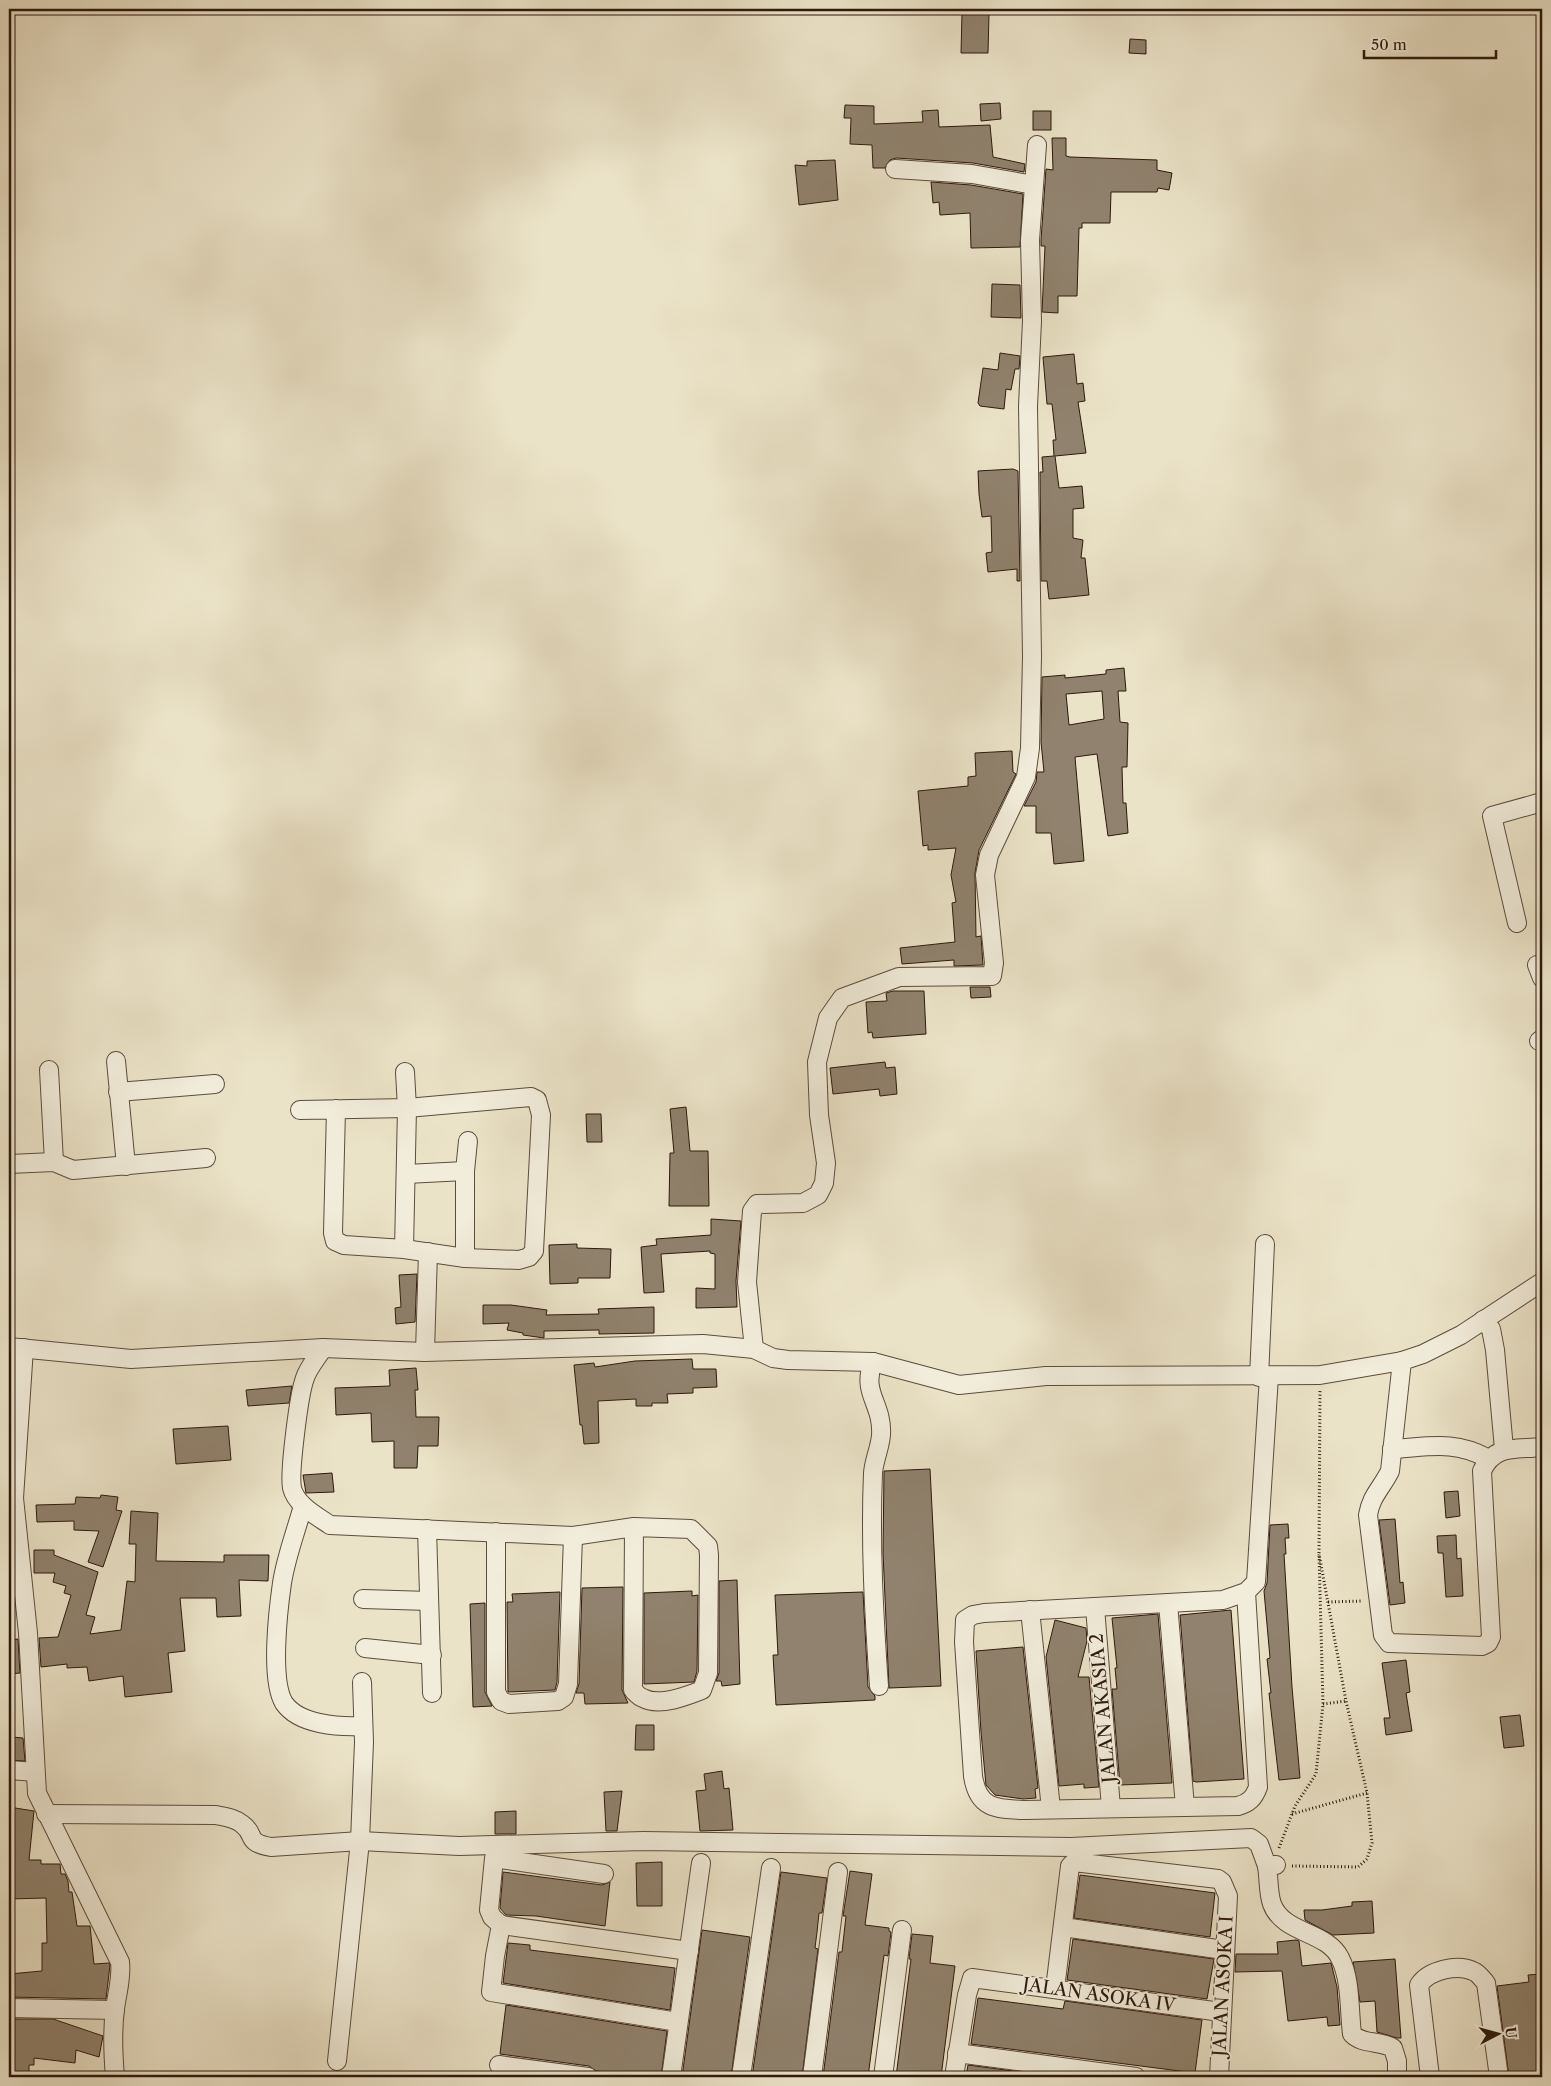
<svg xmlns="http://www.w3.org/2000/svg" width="1551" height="2086" viewBox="0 0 1551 2086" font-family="'Libre Caslon Text',serif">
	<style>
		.building { fill: #90826e; stroke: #2d190d; fill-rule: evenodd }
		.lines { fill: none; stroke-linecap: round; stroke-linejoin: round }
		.minor-casing { stroke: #5c4c3c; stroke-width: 20 }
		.path { stroke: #2d190d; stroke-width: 3; stroke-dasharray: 1 2.5; stroke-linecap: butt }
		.minor { stroke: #f2eddb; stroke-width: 18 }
		.labels { text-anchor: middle; stroke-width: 4; stroke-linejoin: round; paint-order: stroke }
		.street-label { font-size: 18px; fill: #2d190d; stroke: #f2eddb }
	</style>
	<rect width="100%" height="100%" fill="#ebe3c8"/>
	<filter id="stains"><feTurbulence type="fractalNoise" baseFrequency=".004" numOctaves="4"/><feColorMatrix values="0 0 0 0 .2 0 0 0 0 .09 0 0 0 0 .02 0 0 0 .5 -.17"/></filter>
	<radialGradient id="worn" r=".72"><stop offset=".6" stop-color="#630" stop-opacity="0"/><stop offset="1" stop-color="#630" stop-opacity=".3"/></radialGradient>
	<g class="building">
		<path d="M962 13 989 14 988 53H961Z"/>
		<path d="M1130 39 1146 40V54L1129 53Z"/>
		<path d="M1000 103 1001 119 981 121 980 104Z"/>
		<path d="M845 105 874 106V124L923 122 922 111 938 110 939 127 990 125 993 157 1025 164 1024 172 973 163 896 158 890 160 885 168H873L872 145 850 144 851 118H844Z"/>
		<rect x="1033" y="111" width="18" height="19"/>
		<path d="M1052 138H1066V156L1070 157 1157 160V170L1172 173 1169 190 1158 188 1157 192H1111L1110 223H1082V228H1079L1077 296H1058V313L1042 312 1045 246H1041V240L1046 169 1053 170Z"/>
		<path d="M835 160 838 200 799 205 795 165 807 166V161Z"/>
		<path d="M931 182 971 185 1023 194 1020 247 971 248 970 213 940 215 939 202 933 203Z"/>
		<path d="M992 284 1020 285 1021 318 991 317Z"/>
		<path d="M1000 353 1020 356 1019 369H1015L1011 390 1006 389 1004 409 980 406 978 403 983 368 998 370Z"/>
		<path d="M1074 354 1077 384 1083 383 1085 401 1078 402 1086 453 1055 456 1059 488 1082 486 1084 508 1073 509V538L1083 540 1081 558H1085L1089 595 1049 599 1047 581H1041L1040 472H1043L1042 457 1054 456 1053 440H1056L1052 404H1047L1043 357Z"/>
		<path d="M1013 469 1018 471 1020 581H1017V569L988 572 986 553 992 552 991 516 982 517 979 494 978 471Z"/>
		<path d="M1124 668 1126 691H1118L1120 722 1128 723 1127 767H1122L1123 803H1126L1128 833 1108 836 1097 754 1075 757 1084 861 1054 864 1051 833H1036V806H1024L1036 782 1037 772H1044L1041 742 1042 677 1065 675V678L1106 674V670ZM1102 691 1104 719 1069 725 1066 694Z"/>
		<path d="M1012 751 1013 772 1016 774 979 850 975 873 976 937 981 936 983 965 954 966V960L902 964 900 948 955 942 952 903 956 902 951 875 956 848 928 850V845L923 846 918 791 968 786V777L976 776 975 753Z"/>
		<path d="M970 987H990L991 997 971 998Z"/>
		<path d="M893 991H924L926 1034 873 1038 872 1032 868 1033 866 1002 887 1001 886 993Z"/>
		<path d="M885 1062 886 1068 895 1067 897 1094 880 1096 879 1089 833 1094 830 1068Z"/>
		<path d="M686 1107 690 1151H708L709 1206H669L670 1153H674L670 1109Z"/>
		<path d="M586 1114H601L602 1142H587Z"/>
		<path d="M711 1219 741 1221 736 1281 737 1307 696 1308V1288L715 1289V1254L710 1253V1251L661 1254 664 1292 644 1293 641 1247 657 1245 656 1239 711 1235Z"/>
		<path d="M577 1244V1248L611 1249 610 1278H578V1283L550 1284 549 1245Z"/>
		<path d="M417 1274 415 1322 396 1324 395 1308 401 1307 399 1275Z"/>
		<path d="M483 1305H511L547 1310 546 1315 599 1314 598 1309 654 1307V1333L599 1334V1330L544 1331V1338L523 1335V1333L507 1330 509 1323 483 1324Z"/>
		<path d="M692 1359 693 1369H716L717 1387 693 1388V1393L667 1394 668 1403H652V1406H636V1399L598 1401 599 1443 584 1444 582 1425H580L574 1365 594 1363 595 1367 635 1361Z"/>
		<path d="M416 1368 418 1390H415L416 1417H439L438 1446H418L417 1468H394V1441L372 1442 371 1413 336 1415 335 1388 390 1386 389 1370Z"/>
		<path d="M292 1386 289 1403 248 1406 246 1390Z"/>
		<path d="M228 1426 231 1460 176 1464 173 1429Z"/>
		<path d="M930 1469 941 1686 889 1688 883 1553 884 1471Z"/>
		<path d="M332 1473 334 1492 306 1493 303 1475Z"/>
		<path d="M1458 1491 1460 1516 1446 1518 1444 1492Z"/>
		<path d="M101 1495 118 1497 116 1510 122 1511 103 1567 88 1562 99 1531 74 1530V1521L37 1522 36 1505 75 1504 76 1497 100 1498Z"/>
		<path d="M131 1511 158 1513 156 1561 224 1562V1555H269L268 1581 239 1580 241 1616 217 1617 216 1598H180L185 1651 168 1653 172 1692 125 1697 123 1676 89 1681 87 1667 67 1668V1664L41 1667 39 1638 58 1637 71 1595 64 1593 66 1586 53 1582 55 1573H34V1550H54V1555L98 1572 86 1615 95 1617 90 1634 121 1630 127 1581 135 1582 136 1544H129Z"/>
		<path d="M1395 1519 1400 1583 1403 1582 1405 1603 1390 1605 1379 1520Z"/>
		<path d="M1288 1524 1289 1538H1285L1286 1554H1284L1292 1687 1300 1778 1279 1780 1269 1693H1271L1267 1659 1270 1658 1264 1591 1267 1583 1270 1525Z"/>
		<path d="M1456 1535 1457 1559 1461 1558 1463 1596 1446 1597 1443 1553H1438L1437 1536Z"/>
		<path d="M737 1580 740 1684 722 1686 721 1681H716L719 1673V1581Z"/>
		<path d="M623 1587 622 1690 628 1703 585 1704 584 1693H576L579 1684 582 1588Z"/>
		<path d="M692 1591V1596L698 1595 697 1671 694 1682 644 1684V1593Z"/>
		<path d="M560 1592 557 1682 555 1690 508 1692 507 1602H513L512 1594Z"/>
		<path d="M863 1592 868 1687 875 1696V1700L776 1705 773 1655H778L775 1595Z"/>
		<path d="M485 1603V1692L492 1706 473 1707 470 1604Z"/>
		<path d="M1231 1610 1244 1779 1196 1782 1193 1781 1180 1615Z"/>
		<path d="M1158 1614 1172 1783 1120 1785 1112 1689H1117L1115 1668H1117L1112 1618Z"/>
		<path d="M1055 1620 1086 1628 1087 1641 1078 1677H1089L1099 1787 1084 1788V1784L1059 1786 1046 1657Z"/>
		<path d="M18 1639 20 1673 9 1674V1640Z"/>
		<path d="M1023 1647 1038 1788 1035 1789 1036 1798 1023 1799 995 1795 986 1785 981 1732 976 1651Z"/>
		<path d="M1406 1660 1410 1692 1406 1693 1412 1731 1386 1735 1384 1718H1390L1382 1663Z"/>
		<path d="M1520 1715 1524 1746 1504 1748 1500 1717Z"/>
		<path d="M636 1725H654V1750H635Z"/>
		<path d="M12 1737 23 1738 25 1761 9 1760V1741H11Z"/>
		<path d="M722 1771 724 1789 729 1788 733 1830 700 1831 696 1791 706 1790 704 1774Z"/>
		<path d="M622 1791 617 1831H606L604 1792Z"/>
		<path d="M9 1807 34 1811 29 1860H41V1864H60L61 1874H65L68 1881 69 1892H72L77 1926H90L94 1964 109 1963 110 1965 106 1999 9 1997V1974L42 1971V1943H47L46 1898 9 1899 11 1823H9Z"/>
		<path d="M516 1811V1834H495V1812Z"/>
		<path d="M662 1862V1906H637L636 1863Z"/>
		<path d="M850 1871 872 1874 865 1925 889 1928V1931L891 1932 888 1956 884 1955 868 2077H823L839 1952H842L846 1916H843Z"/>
		<path d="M503 1872 602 1885 610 1882 605 1926 536 1916 506 1915 500 1908Z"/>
		<path d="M781 1872 827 1878 822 1913H819L817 1932 815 1948 818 1949 802 2077H752Z"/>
		<path d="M1080 1875 1215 1893 1210 1937 1074 1918Z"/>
		<path d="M1372 1901 1374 1933 1333 1935 1305 1920 1304 1910H1322L1352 1906V1902Z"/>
		<path d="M702 1930 750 1937 731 2077H682Z"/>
		<path d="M912 1934 933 1936 930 1963 955 1966 941 2077H896L911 1959H909Z"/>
		<path d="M1073 1939 1214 1959 1207 1999 1067 1980Z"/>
		<path d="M1296 1940 1299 1941 1302 1966 1331 1963 1337 1987 1340 2025 1328 2026 1327 2017 1288 2021 1282 1971 1235 1972 1236 1954H1278L1277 1942Z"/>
		<path d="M508 1943 530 1945V1950L675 1968 670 2010 503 1983Z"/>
		<path d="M1395 1959 1401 2038H1397L1377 2032 1375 2001 1360 2002 1353 1962Z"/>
		<path d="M1542 1974V2077H1509L1497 1986 1529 1982 1528 1975Z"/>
		<path d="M978 1998 1063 2009 1065 2001 1202 2020 1195 2073 971 2044Z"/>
		<path d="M506 2005 667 2031 661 2077 596 2071 589 2066 500 2054Z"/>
		<path d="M11 2019H53L103 2036 99 2057 76 2050 75 2063 34 2058V2065H29V2077H9V2028H12Z"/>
		<path d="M968 2065 1058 2077H966Z"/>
	</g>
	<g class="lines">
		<defs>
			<g id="minor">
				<path d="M895 169 972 174 1034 185"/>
				<path d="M1517 923 1492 816 1542 802"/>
				<path d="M1537 965 1542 978"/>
				<path d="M1539 1041 1542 1039"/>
				<path d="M116 1061 126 1166"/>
				<path d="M49 1070 54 1162"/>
				<path d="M118 1092 215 1084"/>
				<path d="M300 1110 407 1108 531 1097 537 1100 541 1115 534 1251 529 1257 519 1260 465 1258 404 1249 344 1245 335 1241 333 1233 336 1109"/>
				<path d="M9 1164 54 1162 73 1170 206 1158"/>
				<path d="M406 1174 465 1171"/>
				<path d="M404 1249 407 1108 405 1072"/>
				<path d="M465 1258V1171L468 1141"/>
				<path d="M1483 1320 1491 1329 1495 1350 1504 1449"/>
				<path d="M9 1347 131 1359 323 1348 425 1352 703 1344 754 1349 773 1358 788 1360 873 1362 959 1385 1046 1376 1320 1375 1402 1361 1423 1354 1461 1335 1542 1282"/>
				<path d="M24 1348 14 1498 28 1633 37 1793 120 1962C122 1978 117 1993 115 2009 112 2032 113 2054 115 2077"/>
				<path d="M323 1348C317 1358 308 1368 305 1378 299 1393 289 1473 292 1488 296 1505 317 1516 330 1525L573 1536 634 1527 691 1529 708 1546 709 1555 708 1673 702 1690C687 1696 659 1707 643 1698 639 1697 636 1693 633 1690L634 1527"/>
				<path d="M754 1349 747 1282 752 1211 757 1204 803 1203 818 1195 824 1183 826 1163 819 1115 817 1062 828 1018 842 998 899 977 992 976 994 963 985 875 989 855 1026 777 1030 748 1032 656 1028 406 1032 321 1030 240 1037 145"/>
				<path d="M425 1352 428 1252"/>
				<path d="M1402 1361 1390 1471C1381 1489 1371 1496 1368 1515L1383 1635 1389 1643 1482 1646 1488 1643 1491 1637 1482 1471C1494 1444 1516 1450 1542 1447"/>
				<path d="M873 1362C861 1394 883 1403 881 1435 880 1448 874 1460 873 1473 870 1544 874 1615 879 1686"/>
				<path d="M1259 1377 1265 1244"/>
				<path d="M1392 1449C1429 1447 1454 1440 1487 1458"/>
				<path d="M303 1506C296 1531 286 1557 282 1583 278 1611 270 1680 284 1703 299 1725 339 1727 362 1726"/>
				<path d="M427 1529 432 1693"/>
				<path d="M496 1532V1692L501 1701 509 1704 558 1701 564 1697 568 1684 573 1536"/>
				<path d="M1246 1592 1258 1787C1254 1798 1249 1803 1238 1806L1025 1810C996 1809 978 1809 973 1776L964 1642 965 1620 973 1615 984 1613 1223 1600 1246 1592 1256 1582 1269 1376"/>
				<path d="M363 1599 429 1601"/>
				<path d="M1168 1603 1185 1807"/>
				<path d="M1095 1607 1111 1808"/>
				<path d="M1030 1610 1051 1809"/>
				<path d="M365 1648 432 1655"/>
				<path d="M9 1770 35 1772"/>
				<path d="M46 1814 216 1815C225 1817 235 1818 242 1824 257 1835 244 1842 271 1847L360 1841 459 1846 644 1841 1071 1847 1251 1838 1259 1844 1267 1866"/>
				<path d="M1276 1865 1267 1866C1269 1878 1268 1893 1272 1904 1283 1934 1327 1931 1340 1958 1351 1979 1349 2010 1352 2034 1363 2045 1379 2040 1393 2048L1397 2061V2077"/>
				<path d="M501 1925 495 1956 491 1992 678 2022"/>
				<path d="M501 1925 689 1951"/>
				<path d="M501 1925 492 1917 489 1910 494 1858 604 1874"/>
				<path d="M1063 1927 1224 1950"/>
				<path d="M1055 1989 1070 1866 1074 1862 1218 1879 1222 1882 1228 1896 1219 2077"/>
				<path d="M9 2008 115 2010"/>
				<path d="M957 2053 1136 2077"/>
				<path d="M337 2061 360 1841 364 1742 362 1682"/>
				<path d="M499 2065 588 2077"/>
				<path d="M671 2077 701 1863"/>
				<path d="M741 2077 771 1868"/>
				<path d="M812 2077 838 1872"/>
				<path d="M883 2077 902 1930"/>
				<path d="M954 2077 967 1995 972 1978 1221 2012"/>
				<path d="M1430 2077 1419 1985C1429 1970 1458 1963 1475 1972 1479 1974 1483 1980 1486 1983L1499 2077"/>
			</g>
		</defs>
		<use href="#minor" class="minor-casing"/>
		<g class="path">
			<path d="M1328 1602 1363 1601"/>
			<path d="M1323 1704 1346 1701"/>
			<path d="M1292 1814 1367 1793"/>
			<path d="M1279 1848 1295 1806 1316 1774 1323 1704 1319 1554 1320 1391"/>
			<path d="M1292 1866 1358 1867 1367 1859 1372 1843 1367 1793 1346 1701 1319 1554"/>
		</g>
		<use href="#minor" class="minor"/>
	</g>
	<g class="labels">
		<g class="street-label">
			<text transform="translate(1103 1708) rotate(-95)" y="6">JALAN AKASIA 2</text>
			<text transform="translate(1223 1986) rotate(-87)" y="6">JALAN ASOKA I</text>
			<text transform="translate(1099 1995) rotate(8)" y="6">JALAN ASOKA IV</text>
		</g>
	</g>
	<rect width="1551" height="2086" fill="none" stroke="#ebe3c8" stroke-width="30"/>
	<rect x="10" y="10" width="1531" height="2066" fill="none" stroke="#2d190d" stroke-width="2.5"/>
	<rect x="15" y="15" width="1521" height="2056" fill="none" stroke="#2d190d"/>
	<g transform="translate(1498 2034) rotate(84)" stroke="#f2eddb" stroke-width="4" paint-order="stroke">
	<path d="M0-4L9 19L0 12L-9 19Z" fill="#2d190d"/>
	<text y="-8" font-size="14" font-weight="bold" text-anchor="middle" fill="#2d190d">U</text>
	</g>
	<path d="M1364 50v8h132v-8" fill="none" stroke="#2d190d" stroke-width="2.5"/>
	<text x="1371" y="50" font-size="15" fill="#2d190d" stroke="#f2eddb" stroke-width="4" paint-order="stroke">50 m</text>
	<rect width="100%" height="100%" filter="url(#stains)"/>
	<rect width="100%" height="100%" fill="url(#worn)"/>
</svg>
